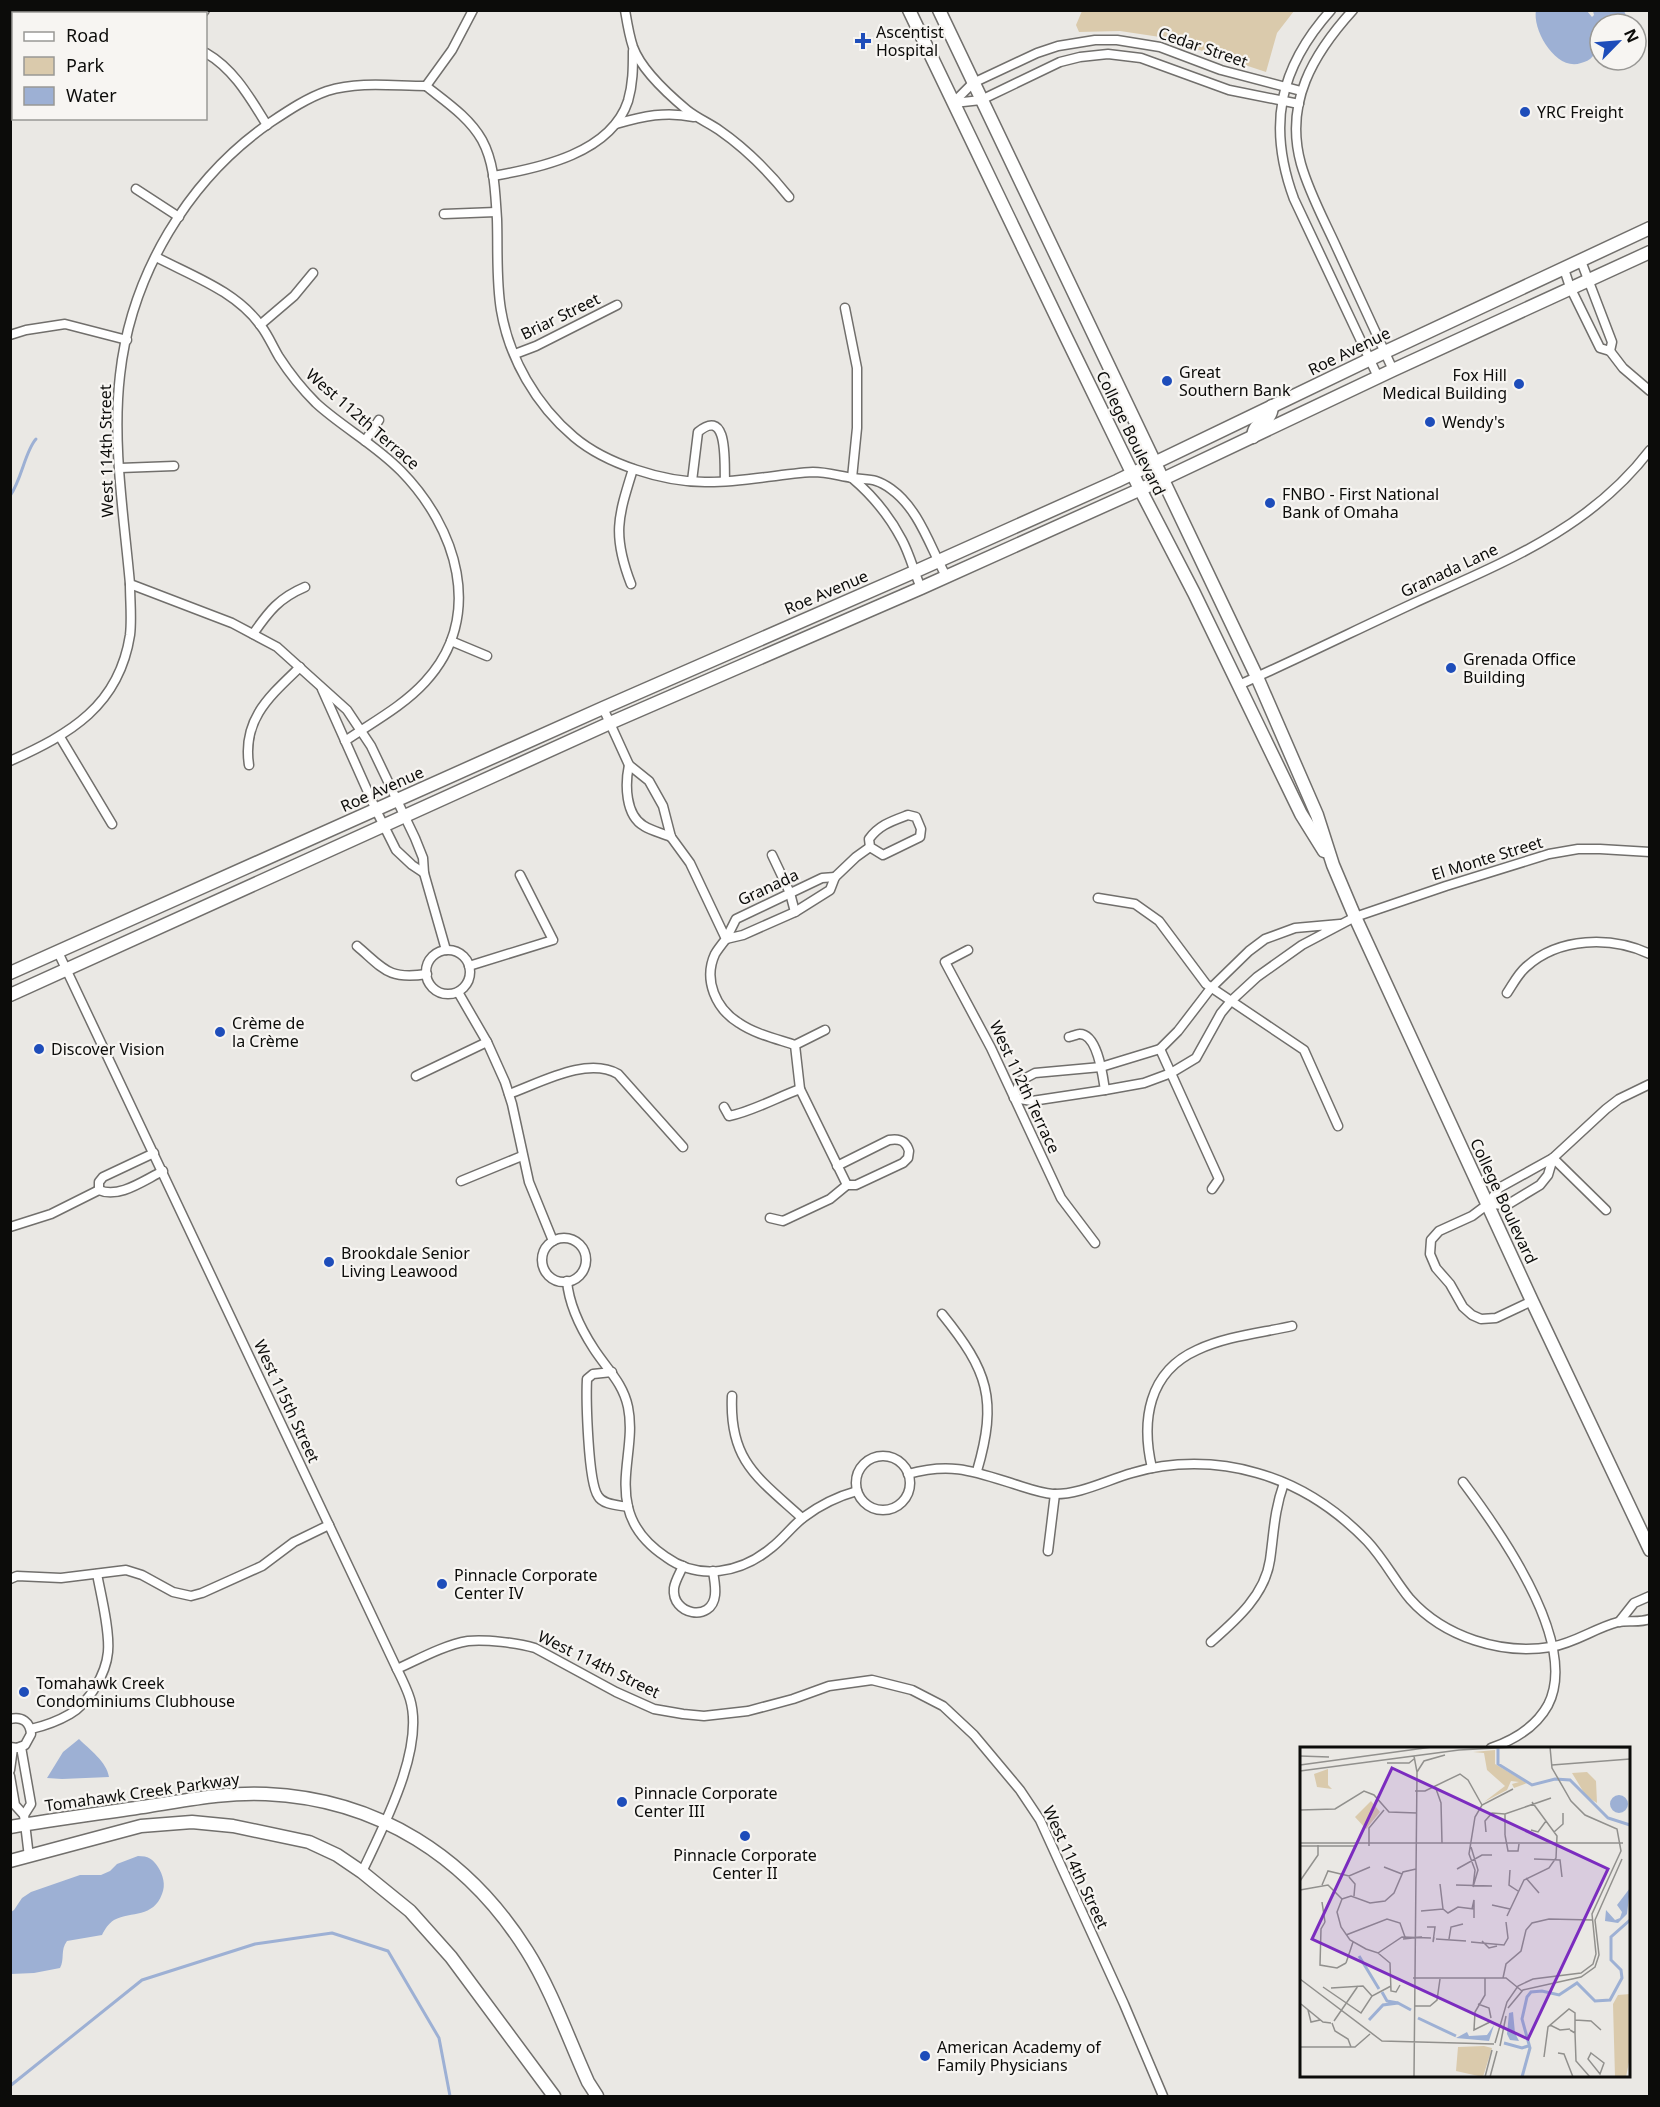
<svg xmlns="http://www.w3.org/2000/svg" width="1660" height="2107" viewBox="0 0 1660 2107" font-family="'Noto Sans',sans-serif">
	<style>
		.green { fill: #dacaac }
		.water { fill: #9db0d4 }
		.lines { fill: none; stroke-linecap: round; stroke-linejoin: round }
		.stream { stroke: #9db0d4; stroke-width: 3 }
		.minor-casing { stroke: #716f6c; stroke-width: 11 }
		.secondary-casing { stroke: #716f6c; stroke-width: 15 }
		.minor { stroke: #fff; stroke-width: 8 }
		.secondary { stroke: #fff; stroke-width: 12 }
		.poi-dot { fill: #1e4dba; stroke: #f7f5f2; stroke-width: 2 }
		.labels { text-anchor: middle; stroke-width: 4.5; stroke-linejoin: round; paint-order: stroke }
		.poi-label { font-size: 16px; fill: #0c0c0a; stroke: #f7f5f2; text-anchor: start }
		.street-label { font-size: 16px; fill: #0c0c0a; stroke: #f7f5f2 }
		.inset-river { fill: none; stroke: #9db0d4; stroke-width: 3 }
		.inset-road { fill: none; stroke: #91908d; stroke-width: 1.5 }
		.view { fill: #7b2cbf; fill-opacity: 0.15; stroke: #7b2cbf; stroke-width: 3 }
		.inset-edge { fill: none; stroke: #0c0c0a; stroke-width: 3 }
	</style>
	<rect width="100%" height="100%" fill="#eae8e4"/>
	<path class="green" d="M1082 11V10L1294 11 1277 33 1266 72 1160 37 1120 31 1079 32 1076 25Z"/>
	<g class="water">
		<path d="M1536 10 1587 11 1592 17 1594 15 1593 11H1624L1630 24 1596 25C1594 34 1599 48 1593 56 1590 60 1585 62 1581 63 1557 72 1532 31 1536 10Z"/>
		<path d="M79 1739C89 1749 107 1762 109 1777L62 1779 47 1778 63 1752Z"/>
		<path d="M138 1856C148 1856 153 1859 158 1867 163 1875 166 1885 162 1894 153 1918 132 1911 114 1920 108 1924 105 1929 102 1935L67 1941C60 1950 65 1959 60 1968L34 1973 11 1974V1912L14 1910 22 1898 31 1892 80 1875H101L110 1871 117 1864Z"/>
	</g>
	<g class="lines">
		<g class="stream">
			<path d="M10 496C22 479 25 451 36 439"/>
			<path d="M10 2086 142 1980 255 1944 332 1933 388 1951 439 2038 450 2096"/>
		</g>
		<defs>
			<g id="minor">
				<path d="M625 10C627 22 629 35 633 47 641 69 669 95 687 110 697 118 709 123 719 130 745 148 769 172 789 197"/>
				<path d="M1331 10C1279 68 1267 126 1294 199L1378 377"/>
				<path d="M1353 10C1313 54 1284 103 1301 164 1309 192 1323 218 1335 244 1354 286 1374 328 1393 370"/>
				<path d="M202 14 205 10"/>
				<path d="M206 53C234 69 250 98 267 125"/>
				<path d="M426 86C393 86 360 81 327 91 307 98 289 110 271 122 188 179 131 275 120 375 112 444 124 516 130 584L232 623 277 647 347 710 371 746 415 838 423 858 424 873 446 950"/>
				<path d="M426 86C446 102 469 117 482 140 495 164 495 192 497 219 498 249 496 280 501 310 509 358 536 405 574 437 606 464 663 482 705 482 740 483 777 474 813 472 827 472 839 476 853 478 870 480 876 478 891 489 919 509 930 547 946 576"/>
				<path d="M426 86 452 50 473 10"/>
				<path d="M10 99 14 97"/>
				<path d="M953 103 973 83 1037 53 1058 46 1095 40H1117L1160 47 1221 70 1301 91"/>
				<path d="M954 103 981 100 1060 62 1080 57 1108 54 1141 58 1229 90 1299 104"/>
				<path d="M616 124C643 116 666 111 694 117"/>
				<path d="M493 176C540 168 611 153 628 101 633 84 633 68 633 51"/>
				<path d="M136 189 179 217"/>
				<path d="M444 214 496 212"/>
				<path d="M156 257C192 276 236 291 261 326 268 335 273 347 279 357 290 374 302 389 316 403 342 427 376 445 401 471 456 527 486 616 425 682 403 706 373 722 345 741"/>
				<path d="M1581 261 1612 342 1610 351"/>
				<path d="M1564 269 1570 287 1600 348 1610 351 1623 368 1650 391"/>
				<path d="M845 308 857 368V428L852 478"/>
				<path d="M260 325 294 296 313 273"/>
				<path d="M10 335 26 330 65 324 127 340"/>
				<path d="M515 354 536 346 617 305"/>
				<path d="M365 441 379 420"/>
				<path d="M120 468 174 466"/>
				<path d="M852 478C872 495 890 517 902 540 910 555 914 572 921 588"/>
				<path d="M692 481 698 432C729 406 724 464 725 480"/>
				<path d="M631 584C612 535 618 517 633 469"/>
				<path d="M253 634C269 611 279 598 305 587"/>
				<path d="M451 641 487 656"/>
				<path d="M1239 685C1297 659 1354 631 1412 604 1501 563 1588 531 1650 450"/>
				<path d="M322 689 376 810 396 850 412 865 424 873"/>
				<path d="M603 708 629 765 649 781 663 806 671 837 690 863 726 939C722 944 718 949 715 954 703 980 716 1009 739 1023 755 1034 777 1039 795 1045L800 1089 847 1185"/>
				<path d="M60 737 112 824"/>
				<path d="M10 761C70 734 119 706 130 635 132 619 130 601 130 584"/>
				<path d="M249 765C242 719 270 696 300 667"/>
				<path d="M629 765C625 784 625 815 644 826 652 831 662 833 671 837"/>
				<path d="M908 815 916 817 921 829 920 837 883 855 870 847 869 839C879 825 892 821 908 815Z"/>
				<path d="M772 855 790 893 795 912"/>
				<path d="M1098 898 1135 904 1159 921 1206 984 1304 1050 1338 1126"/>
				<path d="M1340 924 1295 928 1265 939 1249 951 1211 988 1178 1031 1160 1049 1101 1067 1035 1073 1020 1081 1014 1098 1032 1101 1105 1090 1144 1083 1171 1073 1196 1058 1221 1013 1231 1001 1257 977 1302 945 1355 917 1446 886 1549 854 1578 849H1600L1650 852"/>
				<path d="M726 939 743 935 795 912 830 890 835 877 856 857 870 847"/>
				<path d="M726 939 736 919 822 878 835 877"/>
				<path d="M357 946C384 969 388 980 427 974"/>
				<path d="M968 950 945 962 991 1048 1061 1198 1095 1243"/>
				<circle cx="448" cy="972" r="22"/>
				<path d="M58 952 397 1669C402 1679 407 1689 410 1699 425 1749 383 1827 362 1872"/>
				<path d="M469 966 553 940 520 875"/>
				<path d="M458 992 487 1042 505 1082 512 1104 529 1182 553 1241"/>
				<path d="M1507 993C1513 984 1518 974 1526 967 1559 937 1611 936 1650 954"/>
				<path d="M1069 1037C1070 1037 1078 1034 1079 1034 1098 1033 1103 1078 1105 1090"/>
				<path d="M795 1045 825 1030"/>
				<path d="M1160 1049 1219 1179 1212 1189"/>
				<path d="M416 1076 487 1042"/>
				<path d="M509 1094C540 1083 587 1056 618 1074L683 1147"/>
				<path d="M724 1107 729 1116C751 1112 778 1097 800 1089"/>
				<path d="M1553 1158 1606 1210"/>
				<path d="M461 1181 522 1156"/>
				<path d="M99 1190V1182L103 1177 154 1153"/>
				<path d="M99 1190C119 1199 144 1180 163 1171"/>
				<path d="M1488 1204 1507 1205 1540 1185 1548 1175 1553 1158"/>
				<path d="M770 1218 783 1221 830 1199 847 1185H856L903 1163 908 1158 909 1151C906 1141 900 1138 889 1140L837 1166"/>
				<path d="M10 1227 51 1214 99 1190"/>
				<circle cx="564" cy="1260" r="22"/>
				<path d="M567 1281C569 1305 581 1329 594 1349 607 1369 623 1383 628 1407 635 1441 620 1474 628 1507 633 1529 648 1545 666 1557 699 1581 741 1573 771 1548 783 1539 792 1526 804 1517 820 1505 839 1496 857 1491"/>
				<path d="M1532 1301 1496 1318 1481 1319 1472 1315 1463 1307 1450 1284 1436 1268 1430 1254 1431 1240 1439 1231 1472 1216 1488 1204 1499 1188 1553 1158 1606 1109 1619 1099 1650 1084"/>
				<path d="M942 1314C988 1371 998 1399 977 1471"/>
				<path d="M612 1372 593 1374 587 1379C586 1399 588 1482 598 1496 603 1505 618 1505 628 1507"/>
				<path d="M732 1396C729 1461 758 1478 802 1518"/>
				<circle cx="883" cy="1483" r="27"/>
				<path d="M1152 1468C1141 1421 1148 1372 1197 1350 1227 1336 1261 1333 1292 1326"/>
				<path d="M908 1474C951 1462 973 1471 1014 1484 1027 1488 1040 1493 1053 1494 1079 1495 1107 1480 1132 1473 1171 1461 1217 1461 1257 1473 1300 1485 1336 1509 1367 1541 1384 1559 1395 1581 1410 1599 1444 1637 1501 1655 1551 1647 1575 1643 1595 1628 1618 1622 1629 1620 1639 1623 1650 1619"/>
				<path d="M1463 1482C1499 1530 1580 1643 1548 1705 1536 1727 1514 1740 1491 1748"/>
				<path d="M1048 1551 1055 1494"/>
				<path d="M683 1566C680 1573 675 1581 674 1588 671 1615 712 1623 715 1595 716 1587 714 1579 713 1571"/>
				<path d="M10 1579 17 1576 61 1578 126 1570 142 1575 173 1592 191 1596 202 1593 262 1566 294 1542 329 1525"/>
				<path d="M1619 1622 1634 1603 1650 1596"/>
				<path d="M1211 1642C1236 1620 1265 1595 1270 1560 1274 1532 1274 1511 1284 1483"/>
				<path d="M397 1669C419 1659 444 1645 468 1641 485 1639 518 1643 535 1648L616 1692 654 1709 683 1714 704 1716 748 1711 793 1699 829 1686 872 1680 912 1690 943 1706 974 1735 1020 1790 1040 1820 1124 2004 1163 2096"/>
				<path d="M10 1719C22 1716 30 1722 31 1734L25 1745 17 1748 10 1747"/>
				<path d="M31 1729C44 1726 58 1721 70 1714 89 1703 106 1674 108 1652 110 1631 101 1595 97 1574"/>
				<path d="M21 1747 31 1804 24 1815"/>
				<path d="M10 1770 13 1748"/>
				<path d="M10 1776 15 1805 24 1815 29 1857"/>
			</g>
			<g id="secondary">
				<path d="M909 10 1067 339 1140 489 1194 593 1301 814 1324 851"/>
				<path d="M939 10 1257 677 1317 815 1333 865 1355 917 1532 1301 1650 1550"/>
				<path d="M1253 437C1254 418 1271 426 1272 406"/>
				<path d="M10 973 603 708 914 572 1117 481 1385 352 1650 228"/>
				<path d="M10 995 610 723 921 588 1161 480 1393 370 1650 252"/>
				<path d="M10 1827C57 1819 103 1813 149 1806 188 1800 227 1792 266 1794 378 1799 468 1857 527 1951 551 1989 569 2040 588 2082L597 2096"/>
				<path d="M10 1861 141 1826 192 1822 233 1826 309 1842 337 1855 362 1872 410 1911 451 1957 554 2096"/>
			</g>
		</defs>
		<use href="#minor" class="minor-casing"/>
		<use href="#secondary" class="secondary-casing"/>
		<use href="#minor" class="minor"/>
		<use href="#secondary" class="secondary"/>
	</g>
	<g class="poi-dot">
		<path d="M860 32h6v6h6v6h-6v6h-6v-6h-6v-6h6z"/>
		<circle cx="1525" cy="112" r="6"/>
		<circle cx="1167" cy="381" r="6"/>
		<circle cx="1519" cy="384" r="6"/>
		<circle cx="1430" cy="422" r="6"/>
		<circle cx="1270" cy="503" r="6"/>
		<circle cx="1451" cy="668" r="6"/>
		<circle cx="220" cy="1032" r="6"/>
		<circle cx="39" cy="1049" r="6"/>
		<circle cx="329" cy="1262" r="6"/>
		<circle cx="442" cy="1584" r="6"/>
		<circle cx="24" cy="1692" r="6"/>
		<circle cx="622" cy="1802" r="6"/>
		<circle cx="745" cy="1836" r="6"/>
		<circle cx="925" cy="2056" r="6"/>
	</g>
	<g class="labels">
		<g class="poi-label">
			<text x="876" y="38">Ascentist<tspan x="876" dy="18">Hospital</tspan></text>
			<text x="1537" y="118">YRC Freight</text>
			<text x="1179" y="378">Great<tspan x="1179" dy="18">Southern Bank</tspan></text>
			<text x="1507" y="381" text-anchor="end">Fox Hill<tspan x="1507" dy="18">Medical Building</tspan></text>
			<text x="1442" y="428">Wendy's</text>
			<text x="1282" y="500">FNBO - First National<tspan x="1282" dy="18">Bank of Omaha</tspan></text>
			<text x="1463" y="665">Grenada Office<tspan x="1463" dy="18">Building</tspan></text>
			<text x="232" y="1029">Crème de<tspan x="232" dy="18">la Crème</tspan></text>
			<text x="51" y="1055">Discover Vision</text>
			<text x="341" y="1259">Brookdale Senior<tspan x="341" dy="18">Living Leawood</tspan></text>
			<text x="454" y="1581">Pinnacle Corporate<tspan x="454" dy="18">Center IV</tspan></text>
			<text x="36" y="1689">Tomahawk Creek<tspan x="36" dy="18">Condominiums Clubhouse</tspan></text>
			<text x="634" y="1799">Pinnacle Corporate<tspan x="634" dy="18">Center III</tspan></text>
			<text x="745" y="1861" text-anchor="middle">Pinnacle Corporate<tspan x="745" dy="18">Center II</tspan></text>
			<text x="937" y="2053">American Academy of<tspan x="937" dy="18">Family Physicians</tspan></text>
		</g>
		<g class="street-label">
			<text transform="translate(1203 47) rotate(19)" y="6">Cedar Street</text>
			<text transform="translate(560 316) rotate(-26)" y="6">Briar Street</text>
			<text transform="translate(1349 351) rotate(-26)" y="6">Roe Avenue</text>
			<text transform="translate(363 419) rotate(41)" y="6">West 112th Terrace</text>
			<text transform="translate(1131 433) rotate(64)" y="6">College Boulevard</text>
			<text transform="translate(106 451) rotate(-91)" y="6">West 114th Street</text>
			<text transform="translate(1449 570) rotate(-25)" y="6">Granada Lane</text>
			<text transform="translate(826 592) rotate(-23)" y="6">Roe Avenue</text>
			<text transform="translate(382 789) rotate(-24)" y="6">Roe Avenue</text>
			<text transform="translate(1487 858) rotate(-17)" y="6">El Monte Street</text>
			<text transform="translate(768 887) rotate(-25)" y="6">Granada</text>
			<text transform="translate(1025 1087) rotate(65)" y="6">West 112th Terrace</text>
			<text transform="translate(1504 1201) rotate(65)" y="6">College Boulevard</text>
			<text transform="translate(287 1401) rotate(65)" y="6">West 115th Street</text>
			<text transform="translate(599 1664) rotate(26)" y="6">West 114th Street</text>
			<text transform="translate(142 1792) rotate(-8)" y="6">Tomahawk Creek Parkway</text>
			<text transform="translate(1076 1867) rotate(65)" y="6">West 114th Street</text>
		</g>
	</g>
	<g transform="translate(1300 1747)">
		<rect width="330" height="330" fill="#eae8e4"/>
		<path d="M195 3V17L227 36 214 41 212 37 219 35 211 34 207 43 184 55 205 39 187 23 184 6 173 5ZM28 22V38L32 42 17 40 14 27ZM287 25 296 34 297 56 286 49 272 26ZM71 54 80 65 66 82 55 70ZM330 247V310L326 330H315L313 257 318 248ZM184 299 192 301 183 330 156 324 158 300Z" fill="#dacaac"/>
		<path d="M310 57a9 9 0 1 1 18 0a9 9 0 1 1-18 0ZM330 141 327 167 318 176 305 174 306 163 315 173 320 171 322 165 317 158ZM213 265 215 286 219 294 210 293 207 287 209 266ZM194 278 189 294 156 291 167 285 169 289 187 288Z" fill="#9db0d4"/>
		<path class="inset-river" d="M198 1V17L232 38 255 32 270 33 308 71 330 78M59 209 79 242M82 245 87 254 98 256M118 271 156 289M69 273 83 258 98 256 111 263M204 296 222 301 228 299M222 330 230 301 222 272 227 250 231 245 242 244 259 248 277 236 295 254 310 253 322 231 321 223 311 213V190L330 173"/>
		<path class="inset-road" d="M234 0 330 1M0 9 29 10M114 9 117 25 114 330M87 16H109L114 12M0 18 132 0M252 18 330 12M0 24 159 3 214 0M117 25 124 14 145 8M135 39 141 56 142 96M115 44H125L160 27 168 33 182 58M0 63 35 62 64 44 74 48 89 65 117 66M205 67V88M231 83 238 85 246 74M186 85 185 74 192 66 205 67 251 51M254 85 263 77V66M205 88 208 104H218L219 97M0 96H323M0 99H57M69 99V81L84 63M171 100 178 123 173 140M234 112 260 113 262 130M84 120 102 127M157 122 182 108H192M210 123 209 138 218 144M49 130 55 137 54 149M226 131 239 146M0 134 18 108V98M140 137 143 162M22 138 28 124 49 129 70 120M156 138 192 139M173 140 175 123 169 107 175 70 182 58 213 42M0 143 28 138 42 152M42 152 37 165 41 180 50 193 66 202 78 206 102 190 131 191M42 152 51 149 70 156 85 154 94 146 103 125 116 122M22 155 25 175M192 158 210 162M172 162 174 153V171M121 164 143 162 148 166 158 160 174 162M207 169 224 133 249 121 256 111 257 89 232 55M25 175 21 182 20 218 37 221 46 216M127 180H135L133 195 134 190M46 188 87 172 100 176 105 190M103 192 122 190M136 192 166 194M149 192 151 180 163 177M182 194 189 201 197 199M171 195 204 198 208 191 206 175M78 206 90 216 91 244 96 245 100 238M46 216 53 195M113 231H206L222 244M185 231V248L175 265 174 283 190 275M203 231 206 217 221 204 226 183 232 176 249 172 293 173M0 232 82 294 194 297M23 240 61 266 72 249 91 239M31 241 63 239 72 249M1 257 23 275 31 276M178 257 189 261 191 271M115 259H130L137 253 140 232M208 261 223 243 281 230 295 220 299 208 295 173 322 112M8 263 11 275 20 273M275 273 291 274 301 283M34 274 58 239M32 276 35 284 48 292 51 300M250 278 260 283 270 282M270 283 275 286 276 314 290 330M195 296 207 255 218 239 233 232 281 226 293 217 296 207 292 167 321 104 317 82 285 68 271 54 252 21 250 0M200 299 206 269M0 300H55L70 287M258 306 264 307 273 330M291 306 304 316 300 327 288 312ZM244 310 248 280 269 262 275 266V286M185 330 192 303M190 330 197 304"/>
		<path class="view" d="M92 21 308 122 228 292 12 192Z"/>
		<rect width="330" height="330" class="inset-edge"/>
	</g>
	<rect width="1660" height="2107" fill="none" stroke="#0c0c0a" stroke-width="24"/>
	<rect x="12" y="12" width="195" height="108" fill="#f7f5f2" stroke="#999895" stroke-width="1.5"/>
	<rect x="24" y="32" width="30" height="9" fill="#ffffff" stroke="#999895" stroke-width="1.5"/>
	<text x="66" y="42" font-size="18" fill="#0c0c0a">Road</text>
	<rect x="24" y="57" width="30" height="18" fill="#dacaac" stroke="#999895" stroke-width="1.5"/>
	<text x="66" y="72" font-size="18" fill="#0c0c0a">Park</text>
	<rect x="24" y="87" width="30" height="18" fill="#9db0d4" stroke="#999895" stroke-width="1.5"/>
	<text x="66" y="102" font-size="18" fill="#0c0c0a">Water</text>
	<g transform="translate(1618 42) rotate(65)"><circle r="28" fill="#f7f5f2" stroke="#999895" stroke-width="1.5"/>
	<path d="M0-4.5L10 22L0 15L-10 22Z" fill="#1e4dba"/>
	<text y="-9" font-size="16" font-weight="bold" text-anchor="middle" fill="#0c0c0a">N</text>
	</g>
</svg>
